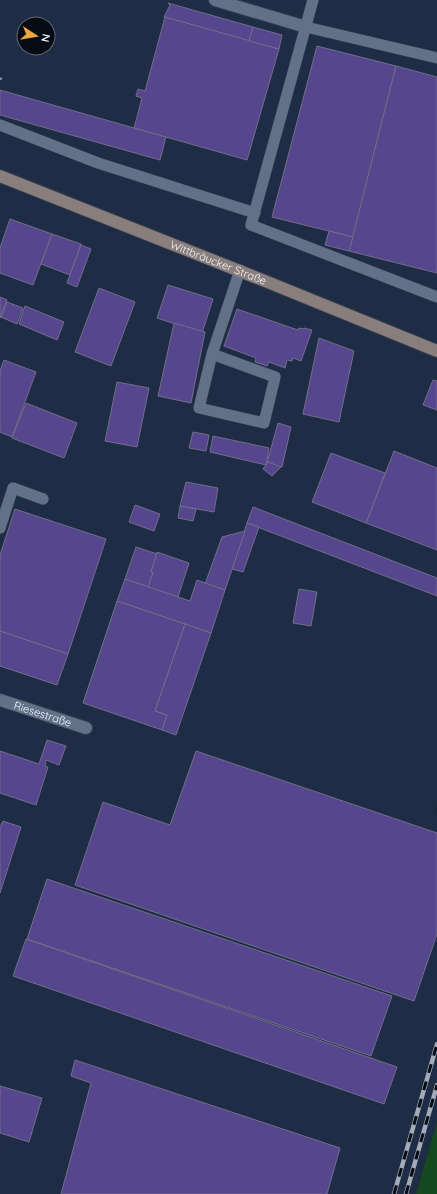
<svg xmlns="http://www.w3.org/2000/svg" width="437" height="1194" viewBox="0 0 437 1194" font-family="Quicksand,sans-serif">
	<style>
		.built { fill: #1e2c45; fill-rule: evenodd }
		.green { fill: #15481d }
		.building { fill: #55468d; stroke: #726e89 }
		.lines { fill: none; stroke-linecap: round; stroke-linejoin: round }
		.lane-casing { stroke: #363e4e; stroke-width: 12 }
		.street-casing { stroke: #363e4e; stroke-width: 14 }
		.secondary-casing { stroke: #363e4e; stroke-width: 14 }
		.path { stroke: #8b94a3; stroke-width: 2.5; stroke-dasharray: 2 2; stroke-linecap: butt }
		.lane { stroke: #637188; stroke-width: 11 }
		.street { stroke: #637188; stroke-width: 12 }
		.secondary { stroke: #897e7c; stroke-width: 12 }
		.rail-casing { stroke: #a3abb9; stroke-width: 4.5 }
		.rail { stroke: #070b14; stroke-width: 3; stroke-dasharray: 9; stroke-linecap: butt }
		.labels { text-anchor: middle; stroke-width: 3; stroke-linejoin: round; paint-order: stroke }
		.street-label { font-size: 11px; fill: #edf3fe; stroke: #070b14 }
	</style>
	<rect width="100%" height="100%" fill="#162235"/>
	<path class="built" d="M0 0H437V806L433 817 437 809V1121L416 1194H0ZM24 24H48V48H24Z"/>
	<path class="green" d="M437 1121V1194H416Z"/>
	<g class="building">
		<path d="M168 3 253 27 249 41 164 17 170 5Z"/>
		<path d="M165 17 279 49 247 160 134 128 142 98 136 96 138 89 145 91Z"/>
		<path d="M253 27 282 35 279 49 249 41Z"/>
		<path d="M317 46 396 66 353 237 272 217Z"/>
		<path d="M396 66 437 77V273L349 251Z"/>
		<path d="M0 90 166 137 160 160 0 115Z"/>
		<path d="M10 219 52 234 33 285 0 273V248Z"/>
		<path d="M329 231 353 237 349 251 325 245Z"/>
		<path d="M52 234 81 244 70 275 41 264Z"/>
		<path d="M81 245 91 249 77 287 67 283Z"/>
		<path d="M168 285 213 299 202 333 157 318Z"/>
		<path d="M99 288 135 302 111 366 75 352Z"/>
		<path d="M0 297 7 300 0 318Z"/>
		<path d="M7 302 23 308 17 324 1 317Z"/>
		<path d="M25 306 64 322 57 340 19 324Z"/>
		<path d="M237 309 298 330 299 328 303 329 304 328 312 330 301 361 293 358 292 361 287 360 285 368 269 362 267 366 255 362 256 358 224 346Z"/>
		<path d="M174 323 205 332 191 403 158 396Z"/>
		<path d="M319 338 354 351 339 422 303 414Z"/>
		<path d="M4 360 36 372 12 437 0 432V371Z"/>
		<path d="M433 380 437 381V410L423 405Z"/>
		<path d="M117 382 149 388 137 447 105 441Z"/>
		<path d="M26 403 77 423 64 458 12 438Z"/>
		<path d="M278 423 291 427 282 467 267 463Z"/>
		<path d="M193 432 209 435 206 451 189 448Z"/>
		<path d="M213 436 269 448 266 465 210 452Z"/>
		<path d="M394 451 437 468V550L366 523Z"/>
		<path d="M331 453 385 473 366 523 312 502Z"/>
		<path d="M268 462 281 467 272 476 263 469Z"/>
		<path d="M186 482 218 488 214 512 180 506Z"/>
		<path d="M135 505 160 514 154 531 129 522Z"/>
		<path d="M180 506 196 509 193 521 178 518Z"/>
		<path d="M253 507 437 578V596L247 523Z"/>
		<path d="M15 509 106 539 68 654 0 631V555Z"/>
		<path d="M247 523 259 527 243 572 232 569Z"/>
		<path d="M245 531 225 590 205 584 222 537Z"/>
		<path d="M136 547 157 554 151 572 153 573 148 587 125 579Z"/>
		<path d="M157 552 189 563 178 597 148 587 153 573 151 572Z"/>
		<path d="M125 579 190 601 197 580 225 590 211 633 117 601Z"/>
		<path d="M299 589 317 592 311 626 293 623Z"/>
		<path d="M117 601 185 624 155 711 167 715 162 730 83 703Z"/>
		<path d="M185 624 211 633 176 735 162 730 167 715 155 711Z"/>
		<path d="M0 631 68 654 57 685 0 666Z"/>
		<path d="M47 740 66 746 59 765 46 760 45 766 48 767 36 805 0 793V751L39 764Z"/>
		<path d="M196 751 437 833V934L414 1001 75 885 103 802 170 825Z"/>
		<path d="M3 821 21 827 0 893V827Z"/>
		<path d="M47 879 392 996 371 1056 27 939Z"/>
		<path d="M26 939 397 1067 384 1104 13 976Z"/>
		<path d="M75 1060 340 1148 327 1194H61L91 1083 71 1076Z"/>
		<path d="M0 1086 42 1098 29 1142 0 1133Z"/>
	</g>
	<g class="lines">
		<defs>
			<g id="lane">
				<path d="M313 0 251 225 437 297"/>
				<path d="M306 27 437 58"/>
				<path d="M0 125 98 163 255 213"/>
				<path d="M212 354 275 377 264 423 199 408 212 354 240 270"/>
				<path d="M0 528 13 488 43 499"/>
			</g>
			<g id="street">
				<path d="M215 0 306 27"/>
				<path id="s1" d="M0 700 86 728"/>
			</g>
			<g id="secondary">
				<path id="s2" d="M0 176 265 281 437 351"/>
			</g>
		</defs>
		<use href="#lane" class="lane-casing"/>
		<use href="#street" class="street-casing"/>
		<use href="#secondary" class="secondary-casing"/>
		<path class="path" d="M0 79 3 78"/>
		<use href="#lane" class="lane"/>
		<use href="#street" class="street"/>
		<use href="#secondary" class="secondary"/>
		<defs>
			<g id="rail">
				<path d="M394 1194 437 1044"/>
				<path d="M406 1194 437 1085"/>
			</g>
		</defs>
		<use href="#rail" class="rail-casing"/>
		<use href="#rail" class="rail"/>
	</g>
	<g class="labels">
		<g class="street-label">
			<text dy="4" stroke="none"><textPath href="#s2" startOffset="235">Wittbräucker Straße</textPath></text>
			<text dy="4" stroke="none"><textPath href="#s1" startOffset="45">Riesestraße</textPath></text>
		</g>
	</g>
	<g transform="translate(36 36) rotate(102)"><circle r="19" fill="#070b14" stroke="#636872"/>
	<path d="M0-3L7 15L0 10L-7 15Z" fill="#eda83c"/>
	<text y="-6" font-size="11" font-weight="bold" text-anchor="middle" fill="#edf3fe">N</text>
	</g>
</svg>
